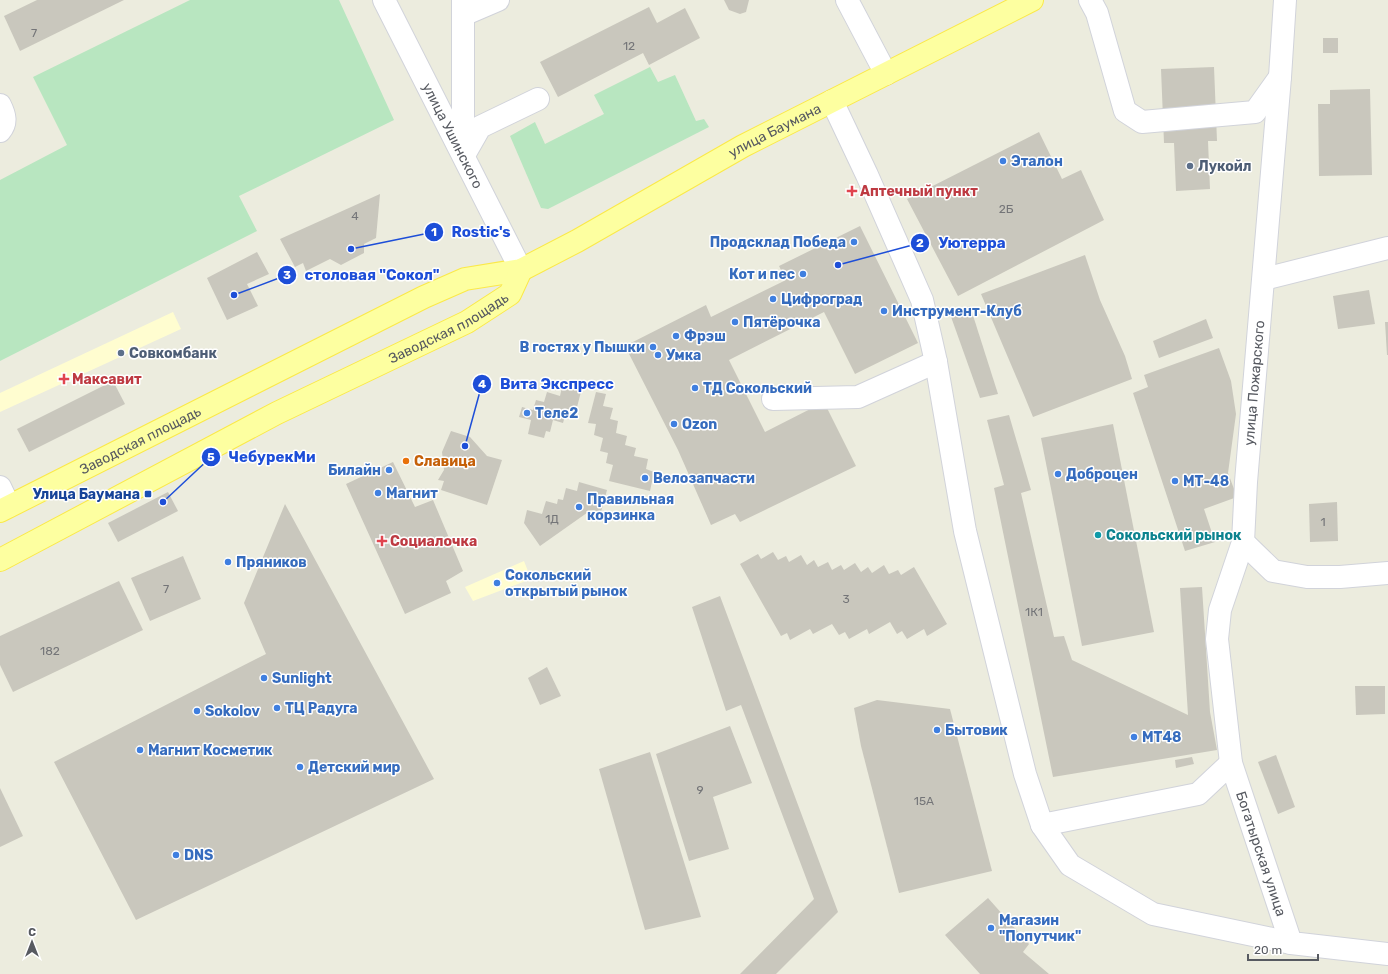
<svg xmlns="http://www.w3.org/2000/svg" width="1388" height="974" viewBox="0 0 1388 974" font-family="Rubik,sans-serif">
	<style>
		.commercial { fill: #fffdd0 }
		.green { fill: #b8e6c0 }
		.building { fill: #c9c7bd }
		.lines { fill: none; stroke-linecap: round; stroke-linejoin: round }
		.minor-casing { stroke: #d1d3da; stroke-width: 24 }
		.major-casing { stroke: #fbe948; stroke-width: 24 }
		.minor { stroke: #fff; stroke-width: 22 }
		.major { stroke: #fdffa0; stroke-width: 22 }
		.shop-dot { fill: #3f7fe0; stroke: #fff; stroke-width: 1.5 }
		.service-dot { fill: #5c6f8a; stroke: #fff; stroke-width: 1.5 }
		.health-dot { fill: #e0444e; stroke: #fff; stroke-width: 1.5 }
		.food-dot { fill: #e8710a; stroke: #fff; stroke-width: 1.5 }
		.transit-dot { fill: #1a4fb4; stroke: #fff; stroke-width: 1.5 }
		.culture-dot { fill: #0f9aa8; stroke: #fff; stroke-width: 1.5 }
		.labels { text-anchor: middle; stroke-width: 3; stroke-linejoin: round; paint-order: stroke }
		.number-label { font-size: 12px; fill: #747578 }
		.street-label { font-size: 14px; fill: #575a61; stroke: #fff }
		.shop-label { font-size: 14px; font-weight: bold; fill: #366cbe; stroke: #fff; text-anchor: start }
		.service-label { font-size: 14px; font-weight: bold; fill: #4e5e75; stroke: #fff; text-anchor: start }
		.health-label { font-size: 14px; font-weight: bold; fill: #be3a42; stroke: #fff; text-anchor: start }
		.food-label { font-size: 14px; font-weight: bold; fill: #c56008; stroke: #fff; text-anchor: start }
		.transit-label { font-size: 14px; font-weight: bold; fill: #164399; stroke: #fff; text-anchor: end }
		.culture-label { font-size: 14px; font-weight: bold; fill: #0d838f; stroke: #fff; text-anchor: start }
		.leader { fill: none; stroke: #1d4ed8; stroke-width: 1.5 }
		.callout-dot { fill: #1d4ed8; stroke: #fff; stroke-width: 1.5 }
		.mark-label { font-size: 12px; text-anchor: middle; font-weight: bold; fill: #fff }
		.callout-label { font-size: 15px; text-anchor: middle; font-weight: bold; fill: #1d4ed8; stroke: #fff; stroke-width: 3; stroke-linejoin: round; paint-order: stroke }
	</style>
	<rect width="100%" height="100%" fill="#ececde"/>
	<g class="commercial">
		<path d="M173 312 181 329 0 412V393Z"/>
		<path d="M524 561 531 579 473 601 465 587Z"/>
	</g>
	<g class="green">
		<path d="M190 0H339L394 120 239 196 257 231 0 361V180L67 145 33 77Z"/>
		<path d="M650 67 658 82 675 75 696 121 704 119 709 127 548 209 541 208 510 136 535 122 545 144 604 114 594 95Z"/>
	</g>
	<g class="building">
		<path d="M37 0H124L20 51 4 16Z"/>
		<path d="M724 0H749L746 12 740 14 729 10Z"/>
		<path d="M649 7 657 23 685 8 700 38 649 65 643 53 558 97 540 62Z"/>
		<rect x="1323" y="38" width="15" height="15"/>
		<path d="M1214 67 1217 141H1208L1210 189 1176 191 1174 143H1164L1161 69Z"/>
		<path d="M1370 89 1372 175 1319 176 1318 104H1330V90Z"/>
		<path d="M1039 132 1062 179 1081 170 1104 220 958 296 907 199Z"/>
		<path d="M380 194 376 238 364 244V253L341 265 330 259 306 271 303 263 295 267 280 239Z"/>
		<path d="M860 226 918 343 855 374 824 312 729 360 765 432 824 402 856 466 740 522 735 514 711 525 678 450 625 346 706 305 711 317 786 280 779 266Z"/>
		<path d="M257 252 269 274 247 284 258 306 227 320 207 278Z"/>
		<path d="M1085 255 1100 300 1125 356 1132 379 1033 417 1024 395 981 294Z"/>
		<path d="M1369 290 1375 324 1338 329 1333 296Z"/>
		<path d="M970 306 998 394 980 398 950 314Z"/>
		<path d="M1206 319 1213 338 1159 358 1153 341Z"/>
		<path d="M1385 322H1388V355H1387Z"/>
		<path d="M1219 348 1231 381 1236 414 1228 473 1237 497 1204 509 1215 542 1185 551 1133 393 1148 387 1144 375Z"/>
		<path d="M113 381 125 404 29 452 17 429Z"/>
		<path d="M574 381 583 384 576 411 567 409 563 423 553 420 550 432 546 431 544 438 528 434 531 420 519 417 522 407 533 410 536 400 544 402 547 392 560 396 562 387 572 390Z"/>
		<path d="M596 392 606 394 603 406 613 408 610 419 618 421 616 433 627 436 625 445 636 448 634 456 648 459 646 469 654 472 650 491 609 481 613 465 606 463 608 453 600 451 603 438 594 435 596 424 588 423Z"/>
		<path d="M1009 415 1031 490 1021 493 1054 637 1064 636 1072 660 1188 715 1180 588 1202 587 1210 712 1217 750 1053 777 994 488 1004 485 987 420Z"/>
		<path d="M1113 424 1154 632 1082 646 1041 438Z"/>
		<path d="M451 431 470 437 487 456 502 460 487 505 441 490 444 481 438 480 444 470 442 452Z"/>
		<path d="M393 462 415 507 433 500 463 571 446 581 451 593 405 614 346 484Z"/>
		<path d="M579 482 607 490 601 512 591 510 540 546 524 523 527 510 542 514 546 501 557 504 558 499 563 500 566 488 577 491Z"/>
		<path d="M168 492 178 511 118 542 108 523Z"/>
		<path d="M1337 502 1338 541 1310 542 1309 504Z"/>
		<path d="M285 504 434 779 136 920 54 762 266 654 244 603Z"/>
		<path d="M773 552 778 560 786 556 789 562 801 555 807 565 814 560 818 567 828 562 832 570 841 565 844 570 855 563 861 572 868 567 872 573 884 565 889 574 898 570 901 575 914 567 947 624 927 636 924 629 907 639 902 631 897 634 890 622 869 634 867 629 849 639 845 632 839 635 832 624 813 634 810 629 790 640 787 633 781 636 740 564 758 554 761 559Z"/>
		<path d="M183 556 201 599 150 621 131 578Z"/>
		<path d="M119 581 143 630 13 692 0 665V636Z"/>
		<path d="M720 596 838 912 776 974H740L814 899 741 705 726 711 692 607Z"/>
		<path d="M547 667 561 696 540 705 528 678Z"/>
		<path d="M1355 686H1385V714L1356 715Z"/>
		<path d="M877 700 950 709 992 871 899 893 861 746 854 708Z"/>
		<path d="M730 726 752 783 713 797 729 849 689 861 656 754Z"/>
		<path d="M650 752 701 917 645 930 599 769Z"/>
		<path d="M1276 755 1295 807 1278 814 1258 762Z"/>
		<path d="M1192 757 1194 764 1176 768 1175 760Z"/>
		<path d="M0 788 23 836 0 847Z"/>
		<path d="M988 898 1029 944 1023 952 1049 974H980L945 935Z"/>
	</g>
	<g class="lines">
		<defs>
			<g id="minor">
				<path id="s1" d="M384 0 521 270"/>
				<path d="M847 0 886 74"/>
				<path d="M1090 0 1097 13 1125 111 1142 122 1255 112 1280 77"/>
				<path id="s2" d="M1285 0 1280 77 1246 482 1243 542 1220 610 1217 639 1231 763 1291 943 1388 954"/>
				<path d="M463 15 498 0"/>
				<path d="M832 101 867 175 922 300 936 362 965 531 1025 774 1042 825 1198 794 1231 763"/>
				<path d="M0 105C5 115 7 123 0 131"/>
				<path d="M463 151V0"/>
				<path d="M464 155 480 127 538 99"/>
				<path d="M1264 279 1388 248"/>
				<path d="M773 399 858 397 936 362"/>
				<path d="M0 487 9 506"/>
				<path d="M1243 542 1273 571 1307 577H1340L1388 573"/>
				<path d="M1042 825 1070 865 1153 914 1291 943"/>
			</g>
			<g id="major">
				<path id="s3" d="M0 511 424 297 465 279 521 270 577 241 743 146 1032 0"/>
				<path id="s4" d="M0 560 277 413 467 322 510 294 521 270"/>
			</g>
		</defs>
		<use href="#minor" class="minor-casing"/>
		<use href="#major" class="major-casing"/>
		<use href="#minor" class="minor"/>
		<use href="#major" class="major"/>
	</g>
	<g class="shop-dot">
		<circle cx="1003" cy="161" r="4"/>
		<circle cx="854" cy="242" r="4"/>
		<circle cx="803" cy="274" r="4"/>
		<circle cx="773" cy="299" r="4"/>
		<circle cx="884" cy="311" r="4"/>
		<circle cx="735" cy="322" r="4"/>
		<circle cx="676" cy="336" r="4"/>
		<circle cx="653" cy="347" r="4"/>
		<circle cx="658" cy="355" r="4"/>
		<circle cx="695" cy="388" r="4"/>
		<circle cx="527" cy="413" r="4"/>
		<circle cx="674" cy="424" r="4"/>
		<circle cx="389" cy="470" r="4"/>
		<circle cx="1058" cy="474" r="4"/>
		<circle cx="645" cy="478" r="4"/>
		<circle cx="1175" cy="481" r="4"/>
		<circle cx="378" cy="493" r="4"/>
		<circle cx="579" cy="507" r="4"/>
		<circle cx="228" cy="562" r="4"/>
		<circle cx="497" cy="583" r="4"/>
		<circle cx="264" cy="678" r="4"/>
		<circle cx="277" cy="708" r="4"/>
		<circle cx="197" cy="711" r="4"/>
		<circle cx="937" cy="730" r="4"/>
		<circle cx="1134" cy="737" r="4"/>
		<circle cx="140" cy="750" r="4"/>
		<circle cx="300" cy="767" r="4"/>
		<circle cx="176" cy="855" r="4"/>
		<circle cx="991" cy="928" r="4"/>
	</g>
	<g class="service-dot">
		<circle cx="1190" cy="166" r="4"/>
		<circle cx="121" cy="353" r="4"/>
	</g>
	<g class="health-dot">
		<path d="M850 185h4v4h4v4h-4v4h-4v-4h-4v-4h4z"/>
		<path d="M62 373h4v4h4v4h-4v4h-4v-4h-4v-4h4z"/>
		<path d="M380 535h4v4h4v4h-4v4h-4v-4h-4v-4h4z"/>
	</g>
	<circle class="food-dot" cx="406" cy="461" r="4"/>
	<rect class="transit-dot" x="144" y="490" width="8" height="8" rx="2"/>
	<circle class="culture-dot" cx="1098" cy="535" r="4"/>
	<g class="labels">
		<g class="number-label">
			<text x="34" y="37">7</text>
			<text x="629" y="50">12</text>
			<text x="1006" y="213">2Б</text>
			<text x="355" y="220">4</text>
			<text x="552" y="523">1Д</text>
			<text x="1323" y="526">1</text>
			<text x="166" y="593">7</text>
			<text x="846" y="603">3</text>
			<text x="1034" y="616">1К1</text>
			<text x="50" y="655">182</text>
			<text x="700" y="794">9</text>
			<text x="924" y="805">15А</text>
		</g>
		<g class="street-label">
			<text dy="5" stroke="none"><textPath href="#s3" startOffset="866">улица Баумана</textPath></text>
			<text dy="5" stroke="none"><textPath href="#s1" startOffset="152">улица Ушинского</textPath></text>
			<text dy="5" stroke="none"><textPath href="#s4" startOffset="505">Заводская площадь</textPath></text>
			<text transform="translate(1254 383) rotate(-85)" y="5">улица Пожарского</text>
			<text dy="5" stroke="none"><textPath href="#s3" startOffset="157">Заводская площадь</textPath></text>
			<text dy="5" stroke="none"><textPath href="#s2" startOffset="865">Богатырская улица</textPath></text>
		</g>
		<g class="shop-label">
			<text x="1011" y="166">Эталон</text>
			<text x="846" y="247" text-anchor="end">Продсклад Победа</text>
			<text x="795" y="279" text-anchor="end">Кот и пес</text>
			<text x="781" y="304">Цифроград</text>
			<text x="892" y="316">Инструмент-Клуб</text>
			<text x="743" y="327">Пятёрочка</text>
			<text x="684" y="341">Фрэш</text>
			<text x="645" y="352" text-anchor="end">В гостях у Пышки</text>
			<text x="666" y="360">Умка</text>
			<text x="703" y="393">ТД Сокольский</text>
			<text x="535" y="418">Теле2</text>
			<text x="682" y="429">Ozon</text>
			<text x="381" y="475" text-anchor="end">Билайн</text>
			<text x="1066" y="479">Доброцен</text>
			<text x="653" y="483">Велозапчасти</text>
			<text x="1183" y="486">МТ-48</text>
			<text x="386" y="498">Магнит</text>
			<text x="587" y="504">Правильная<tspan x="587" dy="16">корзинка</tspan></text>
			<text x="236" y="567">Пряников</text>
			<text x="505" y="580">Сокольский<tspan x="505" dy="16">открытый рынок</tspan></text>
			<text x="272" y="683">Sunlight</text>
			<text x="285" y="713">ТЦ Радуга</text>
			<text x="205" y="716">Sokolov</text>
			<text x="945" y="735">Бытовик</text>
			<text x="1142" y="742">МТ48</text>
			<text x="148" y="755">Магнит Косметик</text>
			<text x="308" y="772">Детский мир</text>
			<text x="184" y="860">DNS</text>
			<text x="999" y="925">Магазин<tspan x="999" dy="16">"Попутчик"</tspan></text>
		</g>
		<g class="service-label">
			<text x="1198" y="171">Лукойл</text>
			<text x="129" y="358">Совкомбанк</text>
		</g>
		<g class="health-label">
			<text x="860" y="196">Аптечный пункт</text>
			<text x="72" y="384">Максавит</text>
			<text x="390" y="546">Социалочка</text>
		</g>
		<g class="food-label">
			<text x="414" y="466">Славица</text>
		</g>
		<g class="transit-label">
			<text x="140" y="499">Улица Баумана</text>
		</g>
		<g class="culture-label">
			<text x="1106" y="540">Сокольский рынок</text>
		</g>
	</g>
	<path class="leader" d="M351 249L434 232M838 265L920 243M234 295L287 275M465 446L482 384M163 502L211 457"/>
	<g class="callout-dot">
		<circle cx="351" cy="249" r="4"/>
		<circle cx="838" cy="265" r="4"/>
		<circle cx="234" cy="295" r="4"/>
		<circle cx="465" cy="446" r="4"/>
		<circle cx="163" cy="502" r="4"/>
		<circle cx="434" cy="232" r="10"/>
		<circle cx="920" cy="243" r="10"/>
		<circle cx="287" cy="275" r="10"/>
		<circle cx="482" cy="384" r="10"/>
		<circle cx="211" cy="457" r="10"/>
	</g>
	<g class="mark-label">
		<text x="434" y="236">1</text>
		<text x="920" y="247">2</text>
		<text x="287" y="279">3</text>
		<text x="482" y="388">4</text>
		<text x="211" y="461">5</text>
	</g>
	<g class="callout-label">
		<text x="481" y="237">Rostic's</text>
		<text x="972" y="248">Уютерра</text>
		<text x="372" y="280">столовая "Сокол"</text>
		<text x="557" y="389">Вита Экспресс</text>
		<text x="272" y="462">ЧебурекМи</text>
	</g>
	<g transform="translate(32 942)" stroke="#ffffff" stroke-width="3" paint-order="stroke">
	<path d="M0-3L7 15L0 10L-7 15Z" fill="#575a61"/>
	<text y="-6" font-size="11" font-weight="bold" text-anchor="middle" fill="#575a61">С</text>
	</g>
	<path d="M1248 954v6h70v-6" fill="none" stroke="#575a61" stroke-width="2"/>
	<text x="1254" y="954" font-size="12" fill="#575a61" stroke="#ffffff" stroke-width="3" paint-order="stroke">20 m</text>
</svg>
